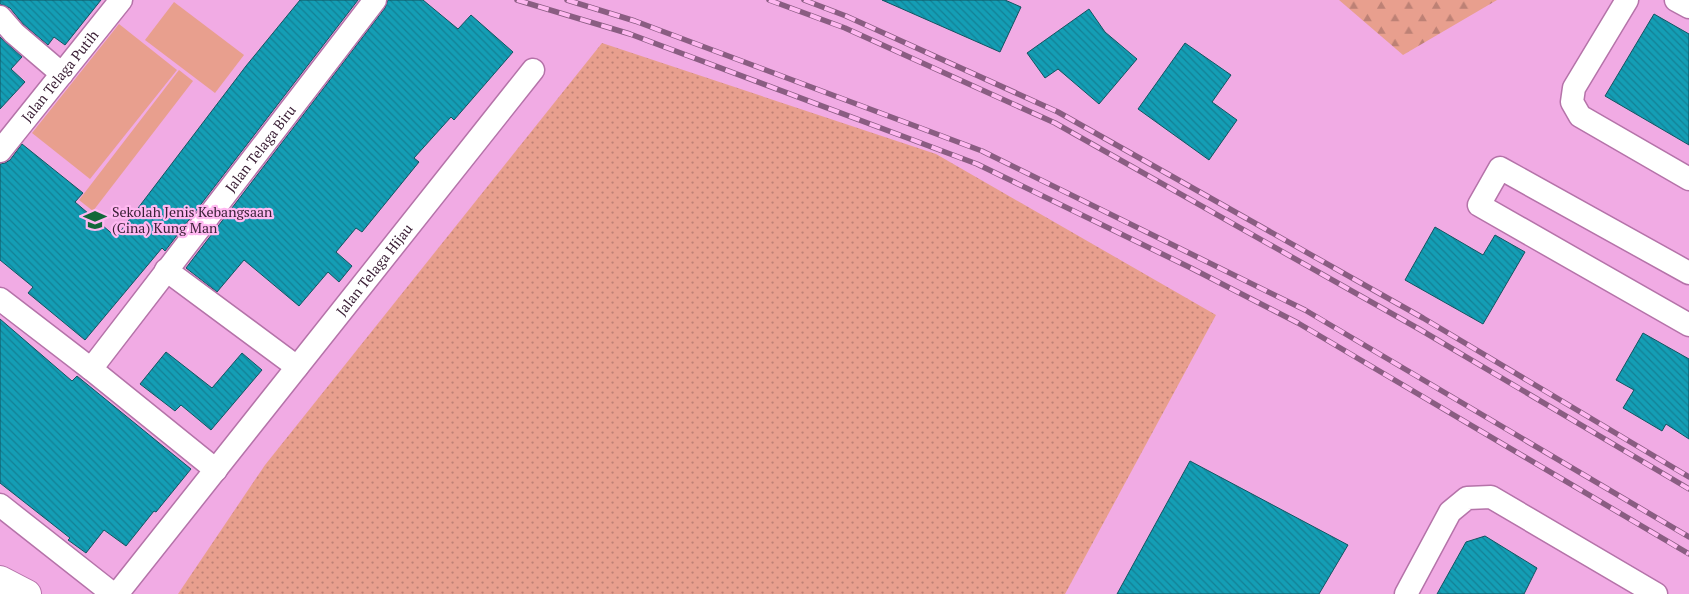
<svg xmlns="http://www.w3.org/2000/svg" width="1689" height="594" viewBox="0 0 1689 594" font-family="'PT Serif',serif">
	<style>
		.grass { fill: url(#grass-dots) }
		.forest { fill: url(#forest-firs) }
		.pitch { fill: #e89f8e }
		.building { fill: url(#building-back-hatch); stroke: #125460 }
		.lines { fill: none; stroke-linecap: round; stroke-linejoin: round }
		.street-casing { stroke: #b573a9; stroke-width: 25 }
		.highway-casing { stroke: #b573a9; stroke-width: 30 }
		.street { stroke: #fff; stroke-width: 22 }
		.highway { stroke: #fff; stroke-width: 28 }
		.rail-casing { stroke: #8a5d82; stroke-width: 5.5 }
		.rail { stroke: #ffb8f1; stroke-width: 4; stroke-dasharray: 11; stroke-linecap: butt }
		.labels { text-anchor: middle; stroke-width: 4.5; stroke-linejoin: round; paint-order: stroke }
		.street-label { font-size: 14px; fill: #3c2137; stroke: #ffb8f1 }
		.poi-label { font-size: 14px; fill: #3c2137; stroke: #ffb8f1; text-anchor: start }
	</style>
	<defs>
		<pattern id="grass-dots" width="8" height="8" patternUnits="userSpaceOnUse" patternTransform="scale(1.25)"><rect width="8" height="8" fill="#e89f8e"/><path d="M2 2h.1M6 6h.1" fill="none" stroke="#bd8175" stroke-width="1.8" stroke-linecap="round"/></pattern>
		<pattern id="forest-firs" width="22" height="20" patternUnits="userSpaceOnUse" patternTransform="scale(1.25)"><rect width="22" height="20" fill="#e89f8e"/><path d="M5 1l3.5 6h-7zM16 11l3.5 6h-7z" fill="#bd8175"/></pattern>
		<pattern id="building-back-hatch" width="6" height="6" patternUnits="userSpaceOnUse" patternTransform="scale(1.25)"><rect width="6" height="6" fill="#149eb5"/><path d="M-1 5l2 2M0 0l6 6M5-1l2 2" fill="none" stroke="#148094"/></pattern>
	</defs>
	<rect width="100%" height="100%" fill="#f1abe4"/>
	<path class="grass" d="M602 43 936 154 1216 315 1065 594H178L265 465Z"/>
	<path class="forest" d="M1339 0H1497L1403 55Z"/>
	<g class="pitch">
		<path d="M174 2 244 55 215 93 145 40Z"/>
		<path d="M119 24 177 70 90 179 32 133Z"/>
		<path d="M179 70 193 81 93 211 79 200Z"/>
	</g>
	<g class="building">
		<path d="M0 0H101L65 45 54 37 48 45 23 24 10 8 0 4Z"/>
		<path d="M300 0H358L165 251 162 248 85 340 28 293 33 287 0 260V164L5 163 10 160 22 144 83 193 75 202 116 237 246 66Z"/>
		<path d="M388 0H423L458 29 471 15 513 52 454 120 451 117 414 158 419 162 362 232 356 228 336 252 352 266 339 282 328 272 299 306 244 260 217 292 186 268 385 8Z"/>
		<path d="M882 0H1005L1021 7 1000 52Z"/>
		<path d="M1089 9 1105 32 1137 59 1099 104 1058 69 1045 78 1027 53Z"/>
		<path d="M1654 14 1689 34V145L1605 96Z"/>
		<path d="M0 37 22 57 11 69 25 82 0 109Z"/>
		<path d="M1185 43 1231 75 1212 102 1237 120 1209 160 1138 109Z"/>
		<path d="M1435 227 1483 255 1495 235 1525 252 1483 324 1405 280Z"/>
		<path d="M0 319 72 381 77 376 191 469 156 512 154 511 126 546 104 530 86 553 68 540 70 538 0 483Z"/>
		<path d="M1643 333 1689 359V439L1666 424 1662 431 1623 408 1634 390 1616 380Z"/>
		<path d="M166 352 212 388 242 353 262 370 211 430 181 405 175 411 140 384Z"/>
		<path d="M1190 461 1348 545 1319 594H1117Z"/>
		<path d="M1485 536 1537 568 1524 594H1437L1466 542Z"/>
	</g>
	<g class="lines">
		<defs>
			<g id="street">
				<path d="M1627 0 1574 88 1572 102 1580 116 1689 179"/>
				<path d="M1676 0 1689 7"/>
				<path d="M0 17 14 33 62 74"/>
				<path id="s1" d="M0 151 121 0"/>
				<path d="M166 270 297 367"/>
				<path d="M1689 273 1500 168 1479 205 1689 325"/>
				<path d="M0 299 91 369 216 470"/>
				<path id="s2" d="M91 369 375 0"/>
				<path d="M0 505 113 594"/>
				<path id="s3" d="M117 594 533 70"/>
				<path d="M1406 594 1450 512 1467 498 1491 497 1656 594"/>
			</g>
			<path id="highway" d="M0 580 27 594"/>
		</defs>
		<use href="#street" class="street-casing"/>
		<use href="#highway" class="highway-casing"/>
		<use href="#street" class="street"/>
		<use href="#highway" class="highway"/>
		<defs>
			<g id="rail">
				<path d="M517 0 630 34 977 164 1191 268 1298 323 1689 554"/>
				<path d="M567 0 635 21 982 151 1305 310 1689 537"/>
				<path d="M769 0 845 28 1055 123 1419 329 1689 489"/>
				<path d="M804 0 846 16 1058 112 1423 318 1689 477"/>
			</g>
		</defs>
		<use href="#rail" class="rail-casing"/>
		<use href="#rail" class="rail"/>
	</g>
	<defs>
		<symbol id="school-bare" viewBox="-9 -9 18 18"><path d="M0-5L7-2L0 1L-7-2ZM-4 1L0 2.5L4 1V4Q0 6-4 4Z" fill="#136839" stroke="#ffb8f1" stroke-width="2.5" paint-order="stroke"/></symbol>
	</defs>
	<g fill-rule="evenodd">
		<use href="#school-bare" x="79" y="204" width="32" height="32"/>
	</g>
	<g class="labels">
		<g class="street-label">
			<text dy="5" stroke="none"><textPath href="#s1" startOffset="96">Jalan Telaga Putih</textPath></text>
			<text dy="5" stroke="none"><textPath href="#s2" startOffset="278">Jalan Telaga Biru</textPath></text>
			<text dy="5" stroke="none"><textPath href="#s3" startOffset="414">Jalan Telaga Hijau</textPath></text>
		</g>
		<g class="poi-label">
			<text x="112" y="217">Sekolah Jenis Kebangsaan<tspan x="112" dy="16">(Cina) Kung Man</tspan></text>
		</g>
	</g>
</svg>
